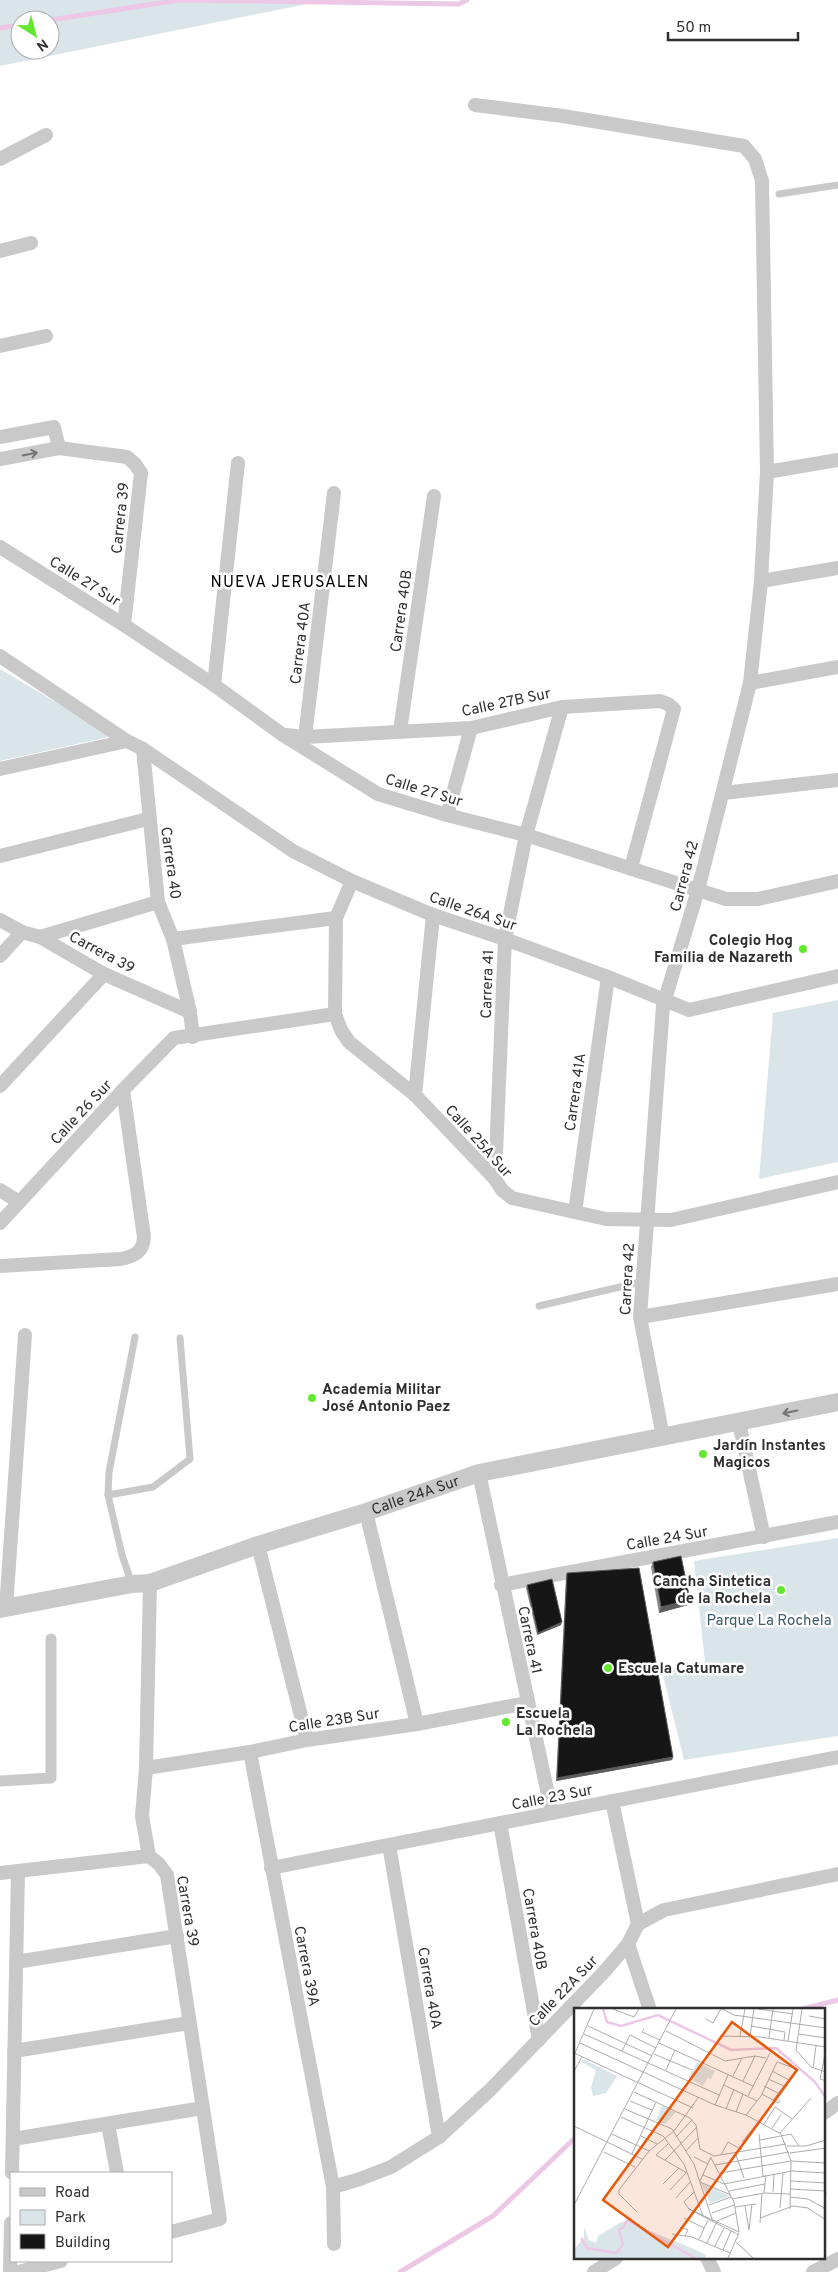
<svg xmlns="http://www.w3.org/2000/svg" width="838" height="2272" viewBox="0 0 838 2272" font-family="Overpass,sans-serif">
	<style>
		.green { fill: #d9e5e9; fill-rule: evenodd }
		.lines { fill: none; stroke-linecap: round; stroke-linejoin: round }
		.stream { stroke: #ecc8e6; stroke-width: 5 }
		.service { stroke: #c9c9c9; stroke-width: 7 }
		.pedestrian { stroke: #c9c9c9; stroke-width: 11 }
		.minor { stroke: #c9c9c9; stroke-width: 14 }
		.tertiary { stroke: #c9c9c9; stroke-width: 18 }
		.wall { fill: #8a8a8a }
		.shaded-wall { fill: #5c5c5c }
		.building { fill: #161616; stroke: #5c5c5c }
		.oneway { stroke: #747474 }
		.poi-dot { fill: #63e82f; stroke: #fff; stroke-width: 2 }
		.labels { text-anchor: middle; stroke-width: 5; stroke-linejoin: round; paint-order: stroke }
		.street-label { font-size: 15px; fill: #2f2f2f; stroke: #fff }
		.poi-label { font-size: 15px; font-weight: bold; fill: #2f2f2f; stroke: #fff; text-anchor: start }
		.park-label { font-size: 15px; fill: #3b5c6b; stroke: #fff }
		.neighbourhood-label { font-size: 16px; letter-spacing: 1px; fill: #000; stroke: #fff }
		.inset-river { fill: none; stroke: #ecc8e6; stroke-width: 2.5 }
		.inset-road { fill: none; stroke: #acacac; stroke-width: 1 }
		.view { fill: #e8590c; fill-opacity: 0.15; stroke: #e8590c; stroke-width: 2.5 }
		.inset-edge { fill: none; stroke: #2f2f2f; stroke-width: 2.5 }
	</style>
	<rect width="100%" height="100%" fill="#fff"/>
	<g class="green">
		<path d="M0 0H327L0 66ZM20 20H50V50H20Z"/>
		<path d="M0 669 113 736 0 761Z"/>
		<path d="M838 1000V1162L759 1179 773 1013Z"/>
		<path d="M838 1538V1736L684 1760 662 1671 705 1662 694 1561Z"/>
	</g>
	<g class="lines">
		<g class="stream">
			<path d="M50 20 180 0 459 4 467 0"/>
			<path d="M0 28 20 25"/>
			<path d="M799 2010 838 2000"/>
			<path d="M400 2272 493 2216 576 2137"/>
		</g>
		<g class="service">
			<path d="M779 194 838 185"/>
			<path d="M539 1306 641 1282"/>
			<path d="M108 1495 153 1487 190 1459 180 1338"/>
			<path d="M132 1584 122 1555 108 1495 109 1472 135 1337"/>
		</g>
		<path class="pedestrian" d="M0 1781 51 1778V1639"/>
		<g class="minor">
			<path d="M475 105 563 116 744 146 755 159 762 181 767 472 761 581 750 683 698 890 663 1006 640 1317 663 1437"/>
			<path d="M0 159 46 135"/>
			<path d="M0 251 31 243"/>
			<path d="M0 346 46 336"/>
			<path d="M0 437 54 427 59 448"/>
			<path d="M0 459 59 448 127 457 135 464 141 473 124 625"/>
			<path d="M767 472 838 460"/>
			<path d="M0 547 124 625 214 685 283 735 378 794 447 815 526 835 726 899H758L838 881"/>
			<path d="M761 581 838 568"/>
			<path d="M0 656 127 741 143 749 293 851 352 881 433 915 505 939 608 977 689 1010 838 976"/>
			<path d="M750 683 838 667"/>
			<path d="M214 685 238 463"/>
			<path d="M400 731 434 496"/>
			<path d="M286 735 305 737 471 728 562 707 660 701 668 704 674 709 631 868"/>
			<path d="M305 737 334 493"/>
			<path d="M143 749 158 902 173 939 190 1012 193 1037"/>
			<path d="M0 769 127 741"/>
			<path d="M723 793 838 780"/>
			<path d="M447 815 471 728"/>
			<path d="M0 856 148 819"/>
			<path d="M352 881 336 918 335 1014 341 1030 349 1042 415 1095 495 1179 502 1190 512 1198 606 1219 671 1220 838 1182"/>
			<path d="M0 920 22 932 40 937 104 974 190 1012"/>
			<path d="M40 937 158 902"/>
			<path d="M173 939 336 918"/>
			<path d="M0 956 22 932"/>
			<path d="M0 1086 104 974"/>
			<path d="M415 1095 433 915"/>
			<path d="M495 1179 505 939 526 835 562 707"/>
			<path d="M0 1190 19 1202"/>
			<path d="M575 1212 608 977"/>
			<path d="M0 1223 123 1090 174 1038 335 1014"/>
			<path d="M0 1266 121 1259C135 1256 143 1252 144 1237L123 1090"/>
			<path d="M640 1317 838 1284"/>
			<path d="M739 1423 764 1537"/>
			<path d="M479 1473 552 1813"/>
			<path d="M366 1512 417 1724"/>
			<path d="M258 1545 307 1740"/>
			<path d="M150 1583 146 1768 142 1816 149 1856 159 1864 167 1875 220 2219 171 2232"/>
			<path d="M501 1585 838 1522"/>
			<path d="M6 1608 25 1335"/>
			<path d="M250 1752 333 2187 334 2244"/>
			<path d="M146 1768 250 1752 307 1740 417 1724 527 1703"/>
			<path d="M612 1801 638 1924"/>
			<path d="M500 1823 539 2040"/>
			<path d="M389 1845 439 2137"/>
			<path d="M271 1868 838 1757"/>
			<path d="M0 1873 149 1856"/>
			<path d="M628 1944 650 2010"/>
			<path d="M16 1962 177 1936"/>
			<path d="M14 2051 189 2023"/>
			<path d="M824 2113 838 2103"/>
			<path d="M108 2124 117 2173"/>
			<path d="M13 2139 203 2108"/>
			<path d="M12 2173 18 1871"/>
			<path d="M333 2187 360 2179 391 2167 439 2137 490 2090 604 1972 628 1944 638 1924 664 1910 838 1874"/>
			<path d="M707 2258 714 2272"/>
			<path d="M10 2272 11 2223"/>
			<path d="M18 2272 61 2261"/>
			<path d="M594 2272 616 2258"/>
			<path d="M813 2272 838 2259"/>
		</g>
		<path class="tertiary" id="s1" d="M0 1609 132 1584 150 1583 258 1545 366 1512 479 1473 838 1402"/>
	</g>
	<g class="wall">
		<path d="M653 1562 690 1600 688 1605 659 1613 651 1567Z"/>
		<path d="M567 1573 673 1757 672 1760 556 1781 566 1576Z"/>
		<path d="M527 1585 561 1625 537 1635 526 1588Z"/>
	</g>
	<g class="shaded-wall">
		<path d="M690 1600 688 1605 659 1613 661 1607Z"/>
		<path d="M562 1622 561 1625 537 1635 538 1633Z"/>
		<path d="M673 1757 672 1760 556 1781 557 1778Z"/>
	</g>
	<g class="building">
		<path d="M681 1556 690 1600 661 1607 653 1562Z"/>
		<path d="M639 1568 673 1757 557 1778 567 1573Z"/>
		<path d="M552 1579 562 1622 538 1633 527 1585Z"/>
	</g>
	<defs><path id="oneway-shaft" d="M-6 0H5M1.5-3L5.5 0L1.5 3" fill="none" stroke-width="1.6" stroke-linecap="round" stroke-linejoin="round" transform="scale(1.25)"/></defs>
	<g class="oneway">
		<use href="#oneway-shaft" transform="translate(30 454) rotate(-11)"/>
		<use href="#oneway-shaft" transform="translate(790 1412) rotate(168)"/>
	</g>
	<g class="poi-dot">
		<circle cx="803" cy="949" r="5"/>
		<circle cx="312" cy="1398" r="5"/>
		<circle cx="703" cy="1454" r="5"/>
		<circle cx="781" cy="1590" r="5"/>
		<circle cx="608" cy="1668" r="5"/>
		<circle cx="506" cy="1722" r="5"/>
	</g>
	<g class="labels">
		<g class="street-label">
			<text transform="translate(120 518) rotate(-84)" y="5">Carrera 39</text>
			<text transform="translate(85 581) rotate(32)" y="5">Calle 27 Sur</text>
			<text transform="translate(401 611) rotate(-82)" y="5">Carrera 40B</text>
			<text transform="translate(300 643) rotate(-83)" y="5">Carrera 40A</text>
			<text transform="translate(506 702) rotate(-12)" y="5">Calle 27B Sur</text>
			<text transform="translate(424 790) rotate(17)" y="5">Calle 27 Sur</text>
			<text transform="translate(171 863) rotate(82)" y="5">Carrera 40</text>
			<text transform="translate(684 876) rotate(-75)" y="5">Carrera 42</text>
			<text transform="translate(473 911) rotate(19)" y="5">Calle 26A Sur</text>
			<text transform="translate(102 952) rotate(28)" y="5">Carrera 39</text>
			<text transform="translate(487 984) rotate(-88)" y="5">Carrera 41</text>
			<text transform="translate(575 1092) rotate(-82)" y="5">Carrera 41A</text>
			<text transform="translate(81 1112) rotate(-47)" y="5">Calle 26 Sur</text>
			<text transform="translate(479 1141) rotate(48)" y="5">Calle 25A Sur</text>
			<text transform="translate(627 1279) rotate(-87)" y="5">Carrera 42</text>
			<text dy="5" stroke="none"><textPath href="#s1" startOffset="432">Calle 24A Sur</textPath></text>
			<text transform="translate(667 1538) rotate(-10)" y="5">Calle 24 Sur</text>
			<text transform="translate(530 1640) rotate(78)" y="5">Carrera 41</text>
			<text transform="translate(334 1720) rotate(-9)" y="5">Calle 23B Sur</text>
			<text transform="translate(552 1797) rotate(-11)" y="5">Calle 23 Sur</text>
			<text transform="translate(188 1911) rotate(80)" y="5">Carrera 39</text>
			<text transform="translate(535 1929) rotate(80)" y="5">Carrera 40B</text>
			<text transform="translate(307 1966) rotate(79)" y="5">Carrera 39A</text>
			<text transform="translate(430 1988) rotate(80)" y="5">Carrera 40A</text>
			<text transform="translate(563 1991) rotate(-46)" y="5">Calle 22A Sur</text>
		</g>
		<g class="poi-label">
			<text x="793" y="945" text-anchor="end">Colegio Hog<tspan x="793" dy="17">Familia de Nazareth</tspan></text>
			<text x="322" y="1394">Academia Militar<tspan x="322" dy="17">José Antonio Paez</tspan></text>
			<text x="713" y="1450">Jardín Instantes<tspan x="713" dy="17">Magicos</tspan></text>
			<text x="771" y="1586" text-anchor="end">Cancha Sintetica<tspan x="771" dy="17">de la Rochela</tspan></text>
			<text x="618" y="1673">Escuela Catumare</text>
			<text x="516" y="1718">Escuela<tspan x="516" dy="17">La Rochela</tspan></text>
		</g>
		<g class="park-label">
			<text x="769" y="1625">Parque La Rochela</text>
		</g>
		<g class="neighbourhood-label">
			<text x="290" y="587">NUEVA JERUSALEN</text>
		</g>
	</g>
	<g transform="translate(574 2008)">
		<rect width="251" height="251" fill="#fff"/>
		<path d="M9 51 43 68 32 85 19 88 17 79 22 62 7 54ZM123 54 141 63 137 71 134 70 129 78 114 70ZM88 98 102 104 91 116 82 112ZM127 175 156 188 136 195ZM47 214H54L120 241 132 247 131 250H0V241L10 230V219L15 232 22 235 24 228Z" fill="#d9e5e9"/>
		<path class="inset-river" d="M29 1 33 14 47 18 84 7 157 42 202 40 241 74 252 90M7 230 13 240 42 245 49 237 45 221 49 220 53 212 121 250"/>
		<path class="inset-road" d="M39 1 60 9 65 1M148 1 160 7 252 20M184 1 219 6M228 1 222 42 237 59 252 64M235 8 252 11M132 11 139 15 147 1M14 18 78 48M177 18 211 24 210 32M70 21 68 24 86 32M92 23 151 53 181 48 192 50M10 26 145 87M225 26 252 30M146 28 186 29 252 39M166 28 171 1M176 28 180 1M195 30 199 1M214 33 219 1M6 35 141 97 172 107 207 126 217 153 216 201M85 35 179 78M252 41 246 71 252 73M48 43 56 27 82 40M0 45 119 100M1 45 20 1M80 46 118 62M239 60 242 38M92 62 101 42M0 63 8 49M198 63 215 72M159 68 168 50M194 71 210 78M169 73 181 48M150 77 183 93M190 78 204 85M60 84 116 110 122 117 126 141M188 86 204 95 206 92M174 88 196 45M56 93 78 102M141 97 154 67M51 101 98 121 120 156 139 214M152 101 160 81M162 104 169 86M172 107 187 88 203 54 223 61 199 92M47 109 89 128 110 156 129 208M190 116 201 99 218 111M0 118 68 151M198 120 207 107M206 125 237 90M38 126 75 143M185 126 189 168M67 128 83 136M102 129 118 112M186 132 217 126 225 138M168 134 185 113M94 136 82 147 113 165M213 138H232L252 132M126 141 140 148 212 136M112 143 124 130M30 144 61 159M161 144 170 170M216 145 252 140M58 146 82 94M147 147 154 134 168 142M120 149 134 156M137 150 160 194 165 224M91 152 123 119M141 157 215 144M146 165 217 153 252 155M129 167 150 176 218 163 252 165M126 173 137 149M217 173 252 175M126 174 157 187M89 176 105 160M216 181 252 183M96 182 112 165M155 183 191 176M120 184 110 194 115 201 165 224M199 184 200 166M190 185 192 167M216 189 234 191 252 201M102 190 116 174M158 191 190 185 216 186M0 197 102 1M135 197 157 189M171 198 175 222M161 199 182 196M206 200 209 165M115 201 165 227M250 201 252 185M63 204 45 186V182L75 143 100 123 124 90M138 205 160 197M110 210 130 220M186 210 219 198 234 200 252 212M186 215 188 185M106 219 114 222 111 228M175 222 178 196M98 226 118 229 156 245M125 231 134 212M162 234 179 250M133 235 143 213 162 205M141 238 150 220M149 242 157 223M154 250 165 225"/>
		<path class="view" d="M158 14 223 62 94 239 29 192Z"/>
		<rect width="251" height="251" class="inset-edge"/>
	</g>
	<rect x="10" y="2172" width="162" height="90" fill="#ffffff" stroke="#acacac"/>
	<rect x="20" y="2188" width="25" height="8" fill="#c9c9c9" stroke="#acacac"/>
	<text x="55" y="2197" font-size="15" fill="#2f2f2f">Road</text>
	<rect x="20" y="2210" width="25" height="15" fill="#d9e5e9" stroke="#acacac"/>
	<text x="55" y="2222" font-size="15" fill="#2f2f2f">Park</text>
	<rect x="20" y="2234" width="25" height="15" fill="#161616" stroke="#acacac"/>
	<text x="55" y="2247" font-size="15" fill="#2f2f2f">Building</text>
	<g transform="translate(35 35) rotate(144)"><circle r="24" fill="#ffffff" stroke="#acacac"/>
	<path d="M0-4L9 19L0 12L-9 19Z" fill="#63e82f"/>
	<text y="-8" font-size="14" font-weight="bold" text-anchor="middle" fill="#2f2f2f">N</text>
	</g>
	<path d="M668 32v8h130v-8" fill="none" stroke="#2f2f2f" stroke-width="2.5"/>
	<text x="676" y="32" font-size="15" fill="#2f2f2f" stroke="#ffffff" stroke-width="4" paint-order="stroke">50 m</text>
</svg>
